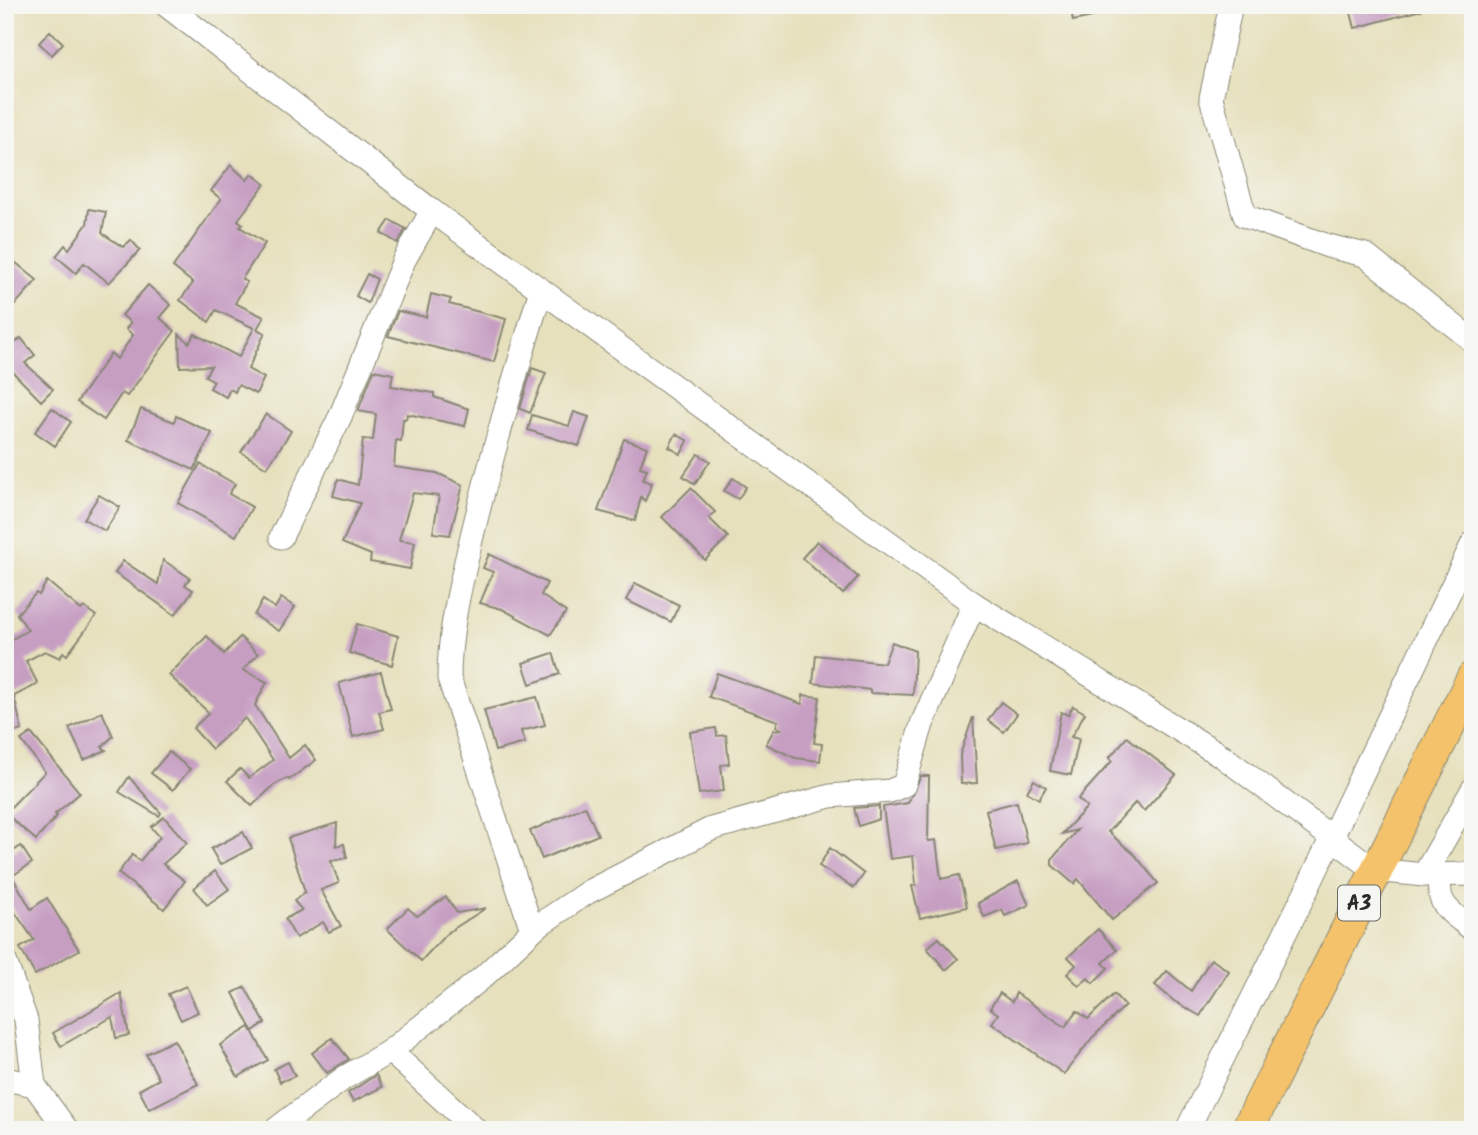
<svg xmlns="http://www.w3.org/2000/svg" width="1478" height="1135" viewBox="0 0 1478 1135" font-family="Kalam,sans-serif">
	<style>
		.building { fill: #c69ec2 }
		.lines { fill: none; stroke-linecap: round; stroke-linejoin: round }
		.minor-casing { stroke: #888674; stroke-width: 25 }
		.highway-casing { stroke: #888674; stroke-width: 34 }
		.minor { stroke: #fff; stroke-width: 23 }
		.highway { stroke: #f4c26a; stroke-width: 32 }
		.labels { text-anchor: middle; stroke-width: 5; stroke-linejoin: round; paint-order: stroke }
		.shield { fill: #f6f6f2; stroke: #686867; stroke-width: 2 }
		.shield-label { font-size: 21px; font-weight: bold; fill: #2b2b2b }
	</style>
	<rect width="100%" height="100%" fill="#f6f6f2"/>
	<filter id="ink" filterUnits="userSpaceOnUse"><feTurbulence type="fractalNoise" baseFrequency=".0143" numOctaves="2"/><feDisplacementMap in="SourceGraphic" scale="14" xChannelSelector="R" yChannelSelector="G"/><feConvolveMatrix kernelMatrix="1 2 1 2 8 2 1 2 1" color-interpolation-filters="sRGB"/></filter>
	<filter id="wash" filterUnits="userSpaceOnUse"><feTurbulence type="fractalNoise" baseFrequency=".00686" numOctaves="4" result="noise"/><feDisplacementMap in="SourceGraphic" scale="28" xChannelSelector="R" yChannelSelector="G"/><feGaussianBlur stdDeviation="1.57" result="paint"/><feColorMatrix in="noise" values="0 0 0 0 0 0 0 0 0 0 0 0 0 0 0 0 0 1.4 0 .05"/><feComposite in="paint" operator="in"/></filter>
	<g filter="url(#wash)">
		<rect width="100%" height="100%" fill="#e6e0bc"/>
		<g id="blocks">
			<g class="building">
				<path d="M1070 5H1116V12L1073 21Z"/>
				<path d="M1349 5H1420L1421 10 1355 28Z"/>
				<path d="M50 31 63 43 52 55 39 43Z"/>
				<path d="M231 165 247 180 252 174 265 184 238 220 243 224 240 227 265 243 242 279 247 282 235 303 264 317 257 329 265 333 248 369 264 378 256 394 238 385 235 392 230 389 226 397 210 388 214 381 205 376 211 366 180 367 179 334 189 343 195 334 239 357 254 328 216 310 209 322 180 300 193 283 173 267 221 199 211 191Z"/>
				<path d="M89 209 106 212 102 233 123 247 131 240 140 250 109 283 84 263 76 273 56 256 65 245 69 249 87 224Z"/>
				<path d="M390 220 406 229 398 243 381 233Z"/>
				<path d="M5 254 37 280 14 306 5 299Z"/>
				<path d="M367 274 377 279 368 303 356 296Z"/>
				<path d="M148 285 171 305 160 318 175 331 127 396 122 393 104 420 77 402 111 353 117 359 133 335 126 329 131 323 122 315Z"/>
				<path d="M431 294 451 299 449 304 506 319 494 362 388 336 398 311 426 317Z"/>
				<path d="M21 338 35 355 25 363 53 389 41 401 5 364V351Z"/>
				<path d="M532 368 546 373 530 413 520 409Z"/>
				<path d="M374 370 393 374 391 386 434 393V397L469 409 465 426 407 414 406 419H403L401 441 396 440 394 467 437 473 463 485 450 535 433 533 439 496 413 493 399 540 415 542 410 569 370 562 371 555 342 543 360 503 333 496 338 479 358 485 363 439 373 440 376 414 358 411Z"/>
				<path d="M52 408 71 422 55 446 35 432Z"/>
				<path d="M141 409 174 422 176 416 212 433 194 470 128 440Z"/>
				<path d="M574 412 589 417 579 446 528 430 532 415 569 426Z"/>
				<path d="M266 414 291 431 267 468 241 452Z"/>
				<path d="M676 434 688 441 681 454 669 447Z"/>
				<path d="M624 439 647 447 640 467 647 469 643 480 652 483 645 501 641 497 635 521 598 511Z"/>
				<path d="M698 454 710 461 695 484 683 476Z"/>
				<path d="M200 464 235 484 229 494 252 507 236 536 178 503Z"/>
				<path d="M733 478 746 487 738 499 724 491Z"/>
				<path d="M691 488 715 512 709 518 728 537 705 560 662 517Z"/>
				<path d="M99 495 120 507 105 531 84 519Z"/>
				<path d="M817 541 858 577 843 594 802 558Z"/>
				<path d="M489 554 547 583 541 595 566 612 550 635 502 609 480 603 493 572 483 568Z"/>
				<path d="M163 560 190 578 185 585 193 590 175 615 115 573 123 561 158 584Z"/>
				<path d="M47 581 81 610 84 607 96 616 67 655 63 652 60 658 45 651 26 661 38 684 14 696 22 730 5 735V643L28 630 17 614 36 593 39 595Z"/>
				<path d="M635 583 679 605 671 622 626 600Z"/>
				<path d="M281 598 295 607 279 631 254 615 263 600 275 608Z"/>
				<path d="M357 624 398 636 392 665 349 653Z"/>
				<path d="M207 636 224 654 240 637 258 654 243 670 267 682 255 705 289 758 305 745 316 760 289 780 287 778 274 785 252 806 227 781 240 769 249 778 273 760 245 718 212 749 193 728 209 713 169 675Z"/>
				<path d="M892 642 915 651 913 695 870 693V690L813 683 816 655 884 663Z"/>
				<path d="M553 653 560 674 530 684 523 663Z"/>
				<path d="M381 672 391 709 379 712 384 729 353 737 339 683Z"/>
				<path d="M717 673 802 704 803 695 820 697 814 743 822 744 820 761 795 758 766 744 774 730 781 729 776 726 778 721 709 697Z"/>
				<path d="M537 697 545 725 521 731 525 743 495 751 484 710Z"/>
				<path d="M1001 702 1017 714 1004 732 988 720Z"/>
				<path d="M1073 706 1085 713 1071 737 1079 739 1071 775 1050 771 1061 712 1068 715Z"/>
				<path d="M102 712 113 736 102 747 106 750 84 760 69 728Z"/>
				<path d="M973 717 977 783 961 784 960 755Z"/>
				<path d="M716 728 717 736 726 735 729 764 721 765 724 791 699 794 690 732Z"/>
				<path d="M31 733 80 793 55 814 57 816 36 840 5 813 45 772 21 740Z"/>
				<path d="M1127 737 1176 775 1144 811 1135 803 1108 832 1135 855 1158 883 1112 920 1078 879 1074 884 1052 865V859L1077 830 1062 834 1087 807 1078 799 1112 761 1109 758Z"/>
				<path d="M169 752 190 769 173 790 151 773Z"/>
				<path d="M921 776H929L928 841 936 840 941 879 959 875 967 907 920 918 912 886 916 885 913 856 890 859 883 807 908 803Z"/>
				<path d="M129 777 161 813 159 816 119 792Z"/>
				<path d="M1034 780 1046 787 1039 799 1027 792Z"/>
				<path d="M1017 802 1027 843 996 850 986 810Z"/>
				<path d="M585 806 598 835 542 859 530 831Z"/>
				<path d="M879 806V819L859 826 854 808Z"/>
				<path d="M164 817 187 843 163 864 185 881 164 909 118 873 132 855 140 861 160 837 151 827Z"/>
				<path d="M337 823 336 846 344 844 347 858 331 861 339 883 321 890 341 926 329 932 323 922 296 938 285 919 302 910 294 901 305 892 288 838Z"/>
				<path d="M243 832 252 848 220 865 211 849Z"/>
				<path d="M21 846 32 863 12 876 31 909 47 898 79 950 35 975 20 948 34 940 5 898V857Z"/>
				<path d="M830 848 864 874 854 888 819 866Z"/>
				<path d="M215 871 229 889 207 905 194 888Z"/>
				<path d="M1018 881 1029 905 1005 916 1002 910 984 917 978 903Z"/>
				<path d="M446 897 457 913 486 908 447 933 421 961 387 929 408 908 417 916Z"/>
				<path d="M1098 929 1117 950 1103 963 1108 968 1093 983 1088 978 1079 986 1067 974 1076 965 1068 957Z"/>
				<path d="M939 938 958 959 946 970 927 948Z"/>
				<path d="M1211 959 1229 971 1200 1016 1174 1001 1155 985 1167 971 1191 991Z"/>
				<path d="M186 986 198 1012 181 1020 168 994Z"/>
				<path d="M245 987 265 1023 253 1031 233 993Z"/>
				<path d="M121 993 129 1035 116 1038 112 1017 61 1046 53 1033Z"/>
				<path d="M1000 993 1012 1002 1016 993 1065 1027 1077 1011 1088 1019 1114 994 1125 1006 1092 1038 1064 1074 992 1023 998 1014 990 1008Z"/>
				<path d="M250 1027 268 1060 238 1077 220 1045Z"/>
				<path d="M332 1038 349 1059 327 1073 312 1053Z"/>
				<path d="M174 1040 198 1084 149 1109 139 1090 159 1079 146 1054Z"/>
				<path d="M288 1062 295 1076 280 1082 274 1069Z"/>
				<path d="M376 1075 382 1087 353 1102 348 1093Z"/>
			</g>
		</g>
	</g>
	<g filter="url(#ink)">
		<use href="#blocks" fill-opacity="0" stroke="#888674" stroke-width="2"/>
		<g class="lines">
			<defs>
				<g id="minor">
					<path d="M166 5 432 211 974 604 1222 756 1375 870 1424 875 1473 874"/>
					<path d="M1231 5 1211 98 1245 216 1328 246 1365 255 1473 341"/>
					<path d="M281 537 340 417 404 260 432 211"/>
					<path d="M1424 875 1473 789"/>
					<path d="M1441 875C1434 906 1452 912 1473 930"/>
					<path d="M532 930 449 678C449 629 461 583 472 536 492 453 516 372 541 290"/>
					<path d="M5 961 26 1020 34 1085"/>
					<path d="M390 1051 476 1130"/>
					<path d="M5 1079 34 1085 67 1130"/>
					<path d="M275 1130 344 1078 390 1051 482 978 536 927 588 892 711 829 830 796 890 791 904 785 922 724 974 604"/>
					<path d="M1187 1130 1307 889 1473 543"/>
				</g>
				<path id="highway" d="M1247 1130 1473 677"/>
			</defs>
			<use href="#minor" class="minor-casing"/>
			<use href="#highway" class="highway-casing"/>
			<use href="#minor" class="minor"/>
			<use href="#highway" class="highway"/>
		</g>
	</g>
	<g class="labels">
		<rect class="shield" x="1338" y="885.5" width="42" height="35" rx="5"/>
		<g class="shield-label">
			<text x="1359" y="910">A3</text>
		</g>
	</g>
	<rect width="1478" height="1135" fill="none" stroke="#f6f6f2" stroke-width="28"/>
</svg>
